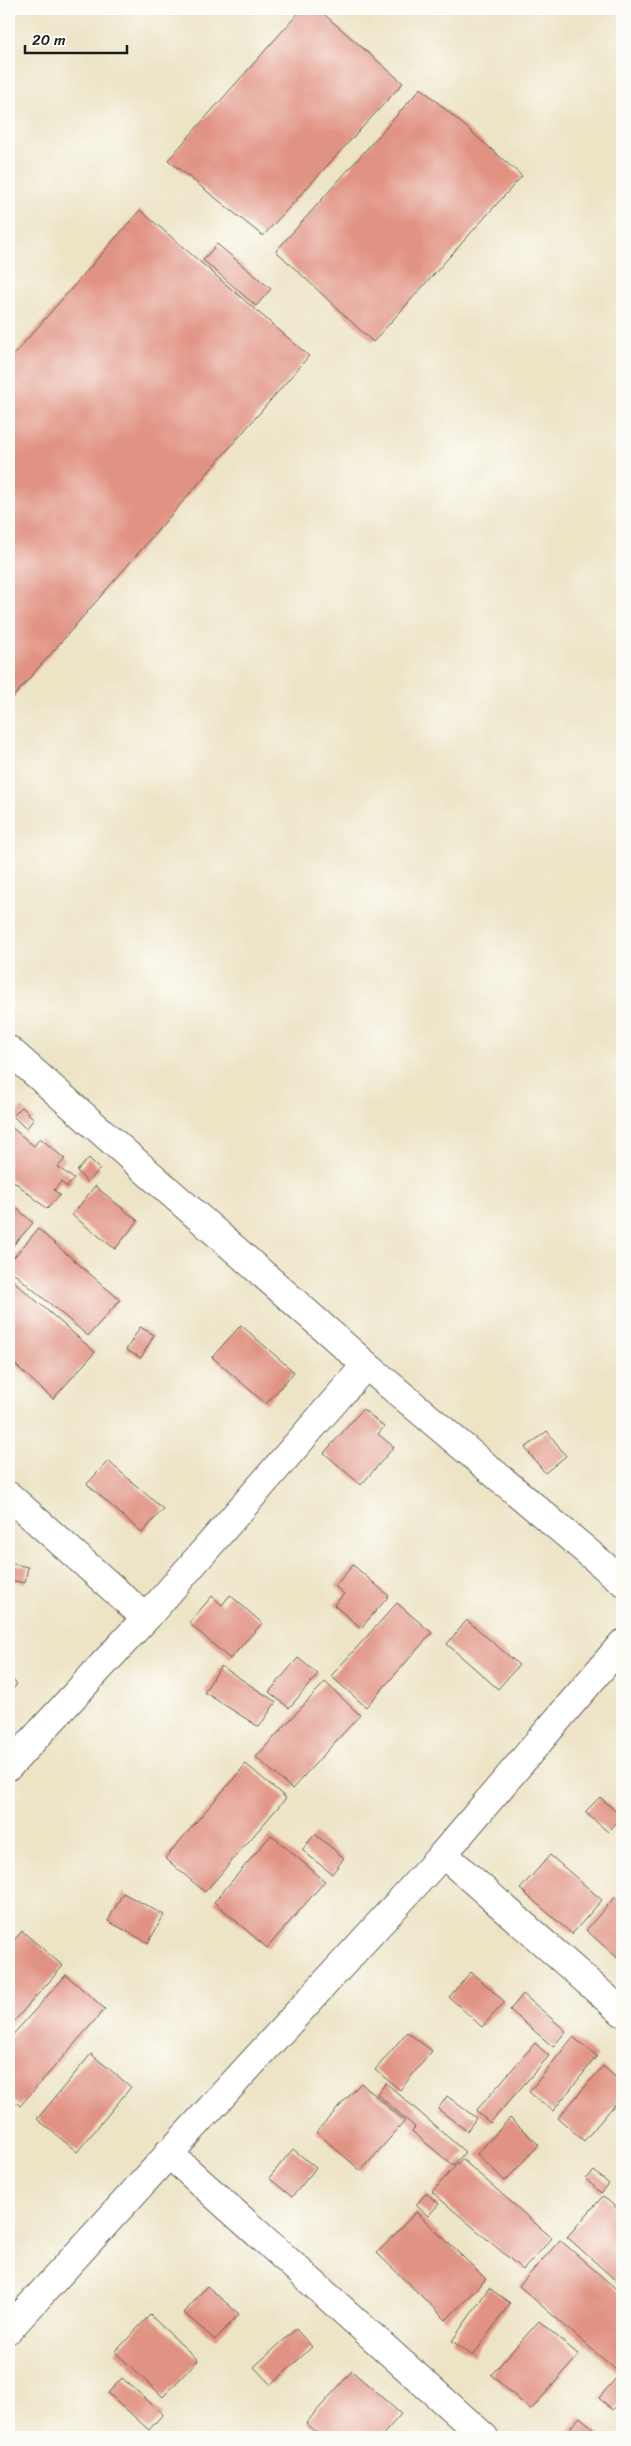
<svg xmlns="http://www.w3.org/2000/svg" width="631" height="2446" viewBox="0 0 631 2446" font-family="Sriracha,sans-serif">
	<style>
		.building { fill: #e19383 }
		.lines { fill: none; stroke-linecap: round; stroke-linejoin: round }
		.minor-casing { stroke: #656258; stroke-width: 30 }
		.minor { stroke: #fff; stroke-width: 28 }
	</style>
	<rect width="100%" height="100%" fill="#fdfcf7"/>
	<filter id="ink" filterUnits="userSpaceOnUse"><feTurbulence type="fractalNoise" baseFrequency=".02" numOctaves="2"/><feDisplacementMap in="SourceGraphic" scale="10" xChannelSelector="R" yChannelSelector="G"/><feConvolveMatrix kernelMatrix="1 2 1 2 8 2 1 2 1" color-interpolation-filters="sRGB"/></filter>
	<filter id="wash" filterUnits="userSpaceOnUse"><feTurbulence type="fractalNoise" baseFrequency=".0096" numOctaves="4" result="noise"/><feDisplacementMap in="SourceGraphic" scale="20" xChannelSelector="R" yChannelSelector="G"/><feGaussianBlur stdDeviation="1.12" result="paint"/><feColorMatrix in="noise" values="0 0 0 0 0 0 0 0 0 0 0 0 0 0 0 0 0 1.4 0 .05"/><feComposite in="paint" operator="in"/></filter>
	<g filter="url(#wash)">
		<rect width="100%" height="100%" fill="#ede4c6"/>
		<g id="blocks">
			<g class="building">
				<path d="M302 9H318L403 83 263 236 168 160Z"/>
				<path d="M421 88 522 176 373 342 276 251Z"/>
				<path d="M140 210 309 356 9 702V360Z"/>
				<path d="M217 244 271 289 256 306 203 260Z"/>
				<path d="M22 1107 34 1119 26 1129 13 1116Z"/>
				<path d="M9 1125 34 1146 40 1138 65 1159 58 1167 74 1179 67 1187 61 1182 54 1190 60 1195 47 1209 9 1177Z"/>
				<path d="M89 1158 100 1169 87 1182 77 1171Z"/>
				<path d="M95 1186 138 1221 115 1249 72 1215Z"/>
				<path d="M9 1201 33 1223 9 1250Z"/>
				<path d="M38 1229 120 1300 88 1336 9 1269V1263Z"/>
				<path d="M9 1277 95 1352 53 1399 9 1359Z"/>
				<path d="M241 1325 294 1372 266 1404 212 1357Z"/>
				<path d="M140 1327 154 1335 141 1358 126 1350Z"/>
				<path d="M363 1409 384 1427 378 1434 394 1447 361 1485 324 1453Z"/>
				<path d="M547 1431 566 1456 545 1473 525 1448Z"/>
				<path d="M108 1461 163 1509 142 1533 87 1484Z"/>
				<path d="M9 1563 28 1567 25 1583 9 1580Z"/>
				<path d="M353 1565 389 1596 361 1628 334 1605 344 1594 335 1586Z"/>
				<path d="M230 1595 262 1623 230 1659 189 1623 212 1596 222 1605Z"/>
				<path d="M397 1603 432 1633 366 1707 331 1676Z"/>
				<path d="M467 1620 519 1665 498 1689 447 1644Z"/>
				<path d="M298 1658 318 1674 289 1708 269 1692Z"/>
				<path d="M221 1666 276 1702 259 1727 204 1692Z"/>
				<path d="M9 1677 17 1684 9 1694Z"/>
				<path d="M325 1682 360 1715 292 1789 256 1757Z"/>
				<path d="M246 1764 286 1798 205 1892 165 1858Z"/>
				<path d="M600 1797 622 1817 608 1832 585 1812Z"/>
				<path d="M315 1834 344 1858 332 1874 302 1850Z"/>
				<path d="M271 1835 325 1881 267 1948 214 1902Z"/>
				<path d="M550 1855 602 1900 572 1934 520 1889Z"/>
				<path d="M123 1893 164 1915 148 1943 108 1921Z"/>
				<path d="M615 1897 622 1903V1962L586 1930Z"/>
				<path d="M22 1931 63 1966 9 2027V1946Z"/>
				<path d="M471 1972 505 2002 482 2027 449 1997Z"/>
				<path d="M66 1975 105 2009 20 2106 9 2096V2039Z"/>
				<path d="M523 1994 566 2031 553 2047 510 2010Z"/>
				<path d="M407 2032 432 2051 400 2090 375 2070Z"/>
				<path d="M573 2037 597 2056 553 2111 529 2092Z"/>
				<path d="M535 2043 549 2056 490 2123 476 2111Z"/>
				<path d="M91 2054 131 2087 77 2152 37 2119Z"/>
				<path d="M603 2066 622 2083V2096L584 2141 558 2118Z"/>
				<path d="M361 2083 405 2121 361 2171 316 2132Z"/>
				<path d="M386 2083 465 2152 453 2166 412 2131 415 2127 377 2094Z"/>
				<path d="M447 2096 476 2118 467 2131 438 2109Z"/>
				<path d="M510 2118 539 2145 505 2181 477 2154Z"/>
				<path d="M293 2149 316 2168 292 2197 269 2178Z"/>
				<path d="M462 2159 552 2238 523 2270 432 2192Z"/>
				<path d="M594 2171 609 2184 601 2193 586 2179Z"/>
				<path d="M426 2193 439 2204 428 2216 416 2205Z"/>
				<path d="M603 2196 622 2213V2286L567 2237Z"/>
				<path d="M416 2212 486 2279 446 2320 377 2253Z"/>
				<path d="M560 2240 622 2294V2364L617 2371 519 2286Z"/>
				<path d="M207 2286 239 2314 215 2340 184 2313Z"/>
				<path d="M489 2288 510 2303 473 2356 452 2341Z"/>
				<path d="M150 2315 198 2360 163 2397 115 2352Z"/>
				<path d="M539 2321 579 2355 531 2410 491 2375Z"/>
				<path d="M296 2329 312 2347 271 2385 254 2367Z"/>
				<path d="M352 2371 401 2414 381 2437H322L306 2423Z"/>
				<path d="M622 2371V2400L613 2410 599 2398Z"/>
				<path d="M122 2378 163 2414 149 2430 108 2393Z"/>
				<path d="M580 2417 603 2437H562Z"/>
			</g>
		</g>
	</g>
	<g filter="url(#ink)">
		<use href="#blocks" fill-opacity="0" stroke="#656258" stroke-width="1"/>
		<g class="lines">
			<defs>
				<g id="minor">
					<path d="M9 1050 366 1365 622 1581"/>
					<path d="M9 1496 146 1618"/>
					<path d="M9 1766 146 1618 366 1365"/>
					<path d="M443 1854 622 2012"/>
					<path d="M168 2153 484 2437"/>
					<path d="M9 2329 443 1854 622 1644"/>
				</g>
			</defs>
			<use href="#minor" class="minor-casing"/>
			<use href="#minor" class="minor"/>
		</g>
	</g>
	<rect width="631" height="2446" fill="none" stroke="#fdfcf7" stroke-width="30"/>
	<path d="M25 45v8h102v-8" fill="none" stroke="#1c1c1c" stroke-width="2.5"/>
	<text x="32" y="45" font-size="15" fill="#1c1c1c" stroke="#fdfcf7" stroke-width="4" paint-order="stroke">20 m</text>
</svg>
